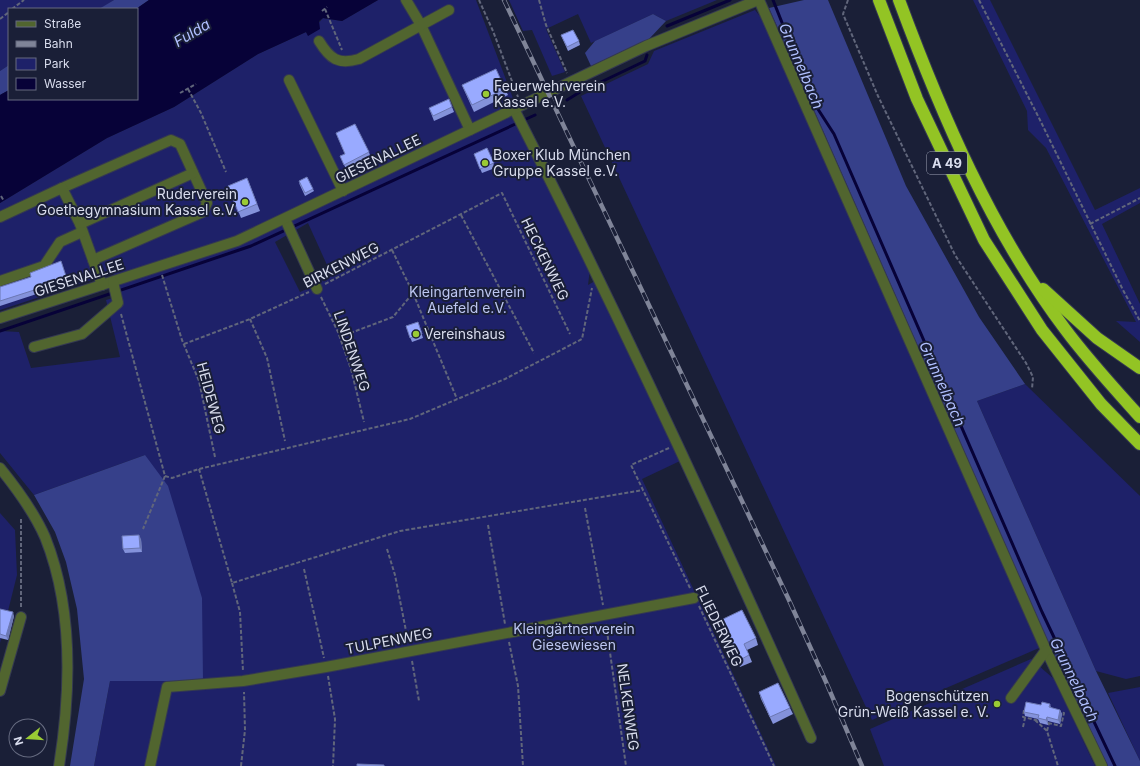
<svg xmlns="http://www.w3.org/2000/svg" width="1140" height="766" viewBox="0 0 1140 766" font-family="Inter,sans-serif">
	<style>
		.green { fill: #1e2169; fill-rule: evenodd }
		.forest { fill: #36408a }
		.water { fill: #070238 }
		.lines { fill: none; stroke-linecap: round; stroke-linejoin: round }
		.stream { stroke: #070238; stroke-width: 3 }
		.minor-casing { stroke: #353a51; stroke-width: 12 }
		.highway-casing { stroke: #353a51; stroke-width: 14 }
		.path { stroke: #61667b; stroke-width: 2; stroke-dasharray: 4 2; stroke-linecap: butt }
		.minor { stroke: #51652f; stroke-width: 10 }
		.highway { stroke: #93c424; stroke-width: 12 }
		.rail-casing { stroke: #7f8498; stroke-width: 4.5 }
		.rail { stroke: #1a1f37; stroke-width: 3; stroke-dasharray: 9; stroke-linecap: butt }
		.wall { fill: #8492db }
		.shaded-wall { fill: #6b77b2 }
		.building { fill: #9af; stroke: #6b77b2 }
		.poi-dot { fill: #9acb34; stroke: #1a1f37; stroke-width: 1.5 }
		.labels { text-anchor: middle; stroke-width: 4; stroke-linejoin: round; paint-order: stroke }
		.shield { fill: #1a1f37; stroke: #a0a4b7; stroke-width: 1 }
		.shield-label { font-size: 13px; font-weight: bold; fill: #d9ddee }
		.poi-label { font-size: 14px; fill: #d9ddee; stroke: #1a1f37; text-anchor: start }
		.street-label { font-size: 14px; fill: #d9ddee; stroke: #1a1f37 }
		.park-label { font-size: 14px; fill: #bcc6f1; stroke: #1a1f37 }
		.water-label { font-size: 15px; font-style: italic; fill: #b0bfff; stroke: #1a1f37 }
	</style>
	<rect width="100%" height="100%" fill="#1a1f37"/>
	<g class="green">
		<path d="M0 0H114L100 9H9V65L0 71Z"/>
		<path d="M378 0H476L514 101 527 122 518 125 590 269 588 285 595 281 680 461 642 479 776 766H94L110 681 145 455 34 495 0 453V331L19 332 31 368 120 357 106 300 120 296 113 273 0 310V203L107 138 174 107 258 54 306 32 308 35 323 18 342 21ZM308 223 332 276 320 280 314 271 306 274 310 285 307 289 300 292 275 242Z"/>
		<path d="M509 0H717L666 21 653 14 591 43 578 14 546 29 565 72 552 76 532 30 523 31Z"/>
		<path d="M973 0H990L1095 210 1140 188V203L1102 224 1140 304V342L1116 321 1136 322 1046 148 1028 130 1027 111Z"/>
		<path d="M755 10 765 23 1039 648 872 720 581 96 648 64 654 51Z"/>
		<path d="M1025 384 1140 496V676L1126 679 1096 671 977 401Z"/>
		<path d="M0 513 15 530 17 575 0 643Z"/>
		<path d="M1031 659 1054 679 1095 766H884L870 729Z"/>
		<path d="M1140 687V761L1108 693Z"/>
	</g>
	<g class="forest">
		<path d="M114 0H149L136 9H99Z"/>
		<path d="M804 0H828L906 186 979 317 1025 384 977 401 1096 671 1140 761V766H1108L1054 655 769 8Z"/>
		<path d="M653 14 666 21 649 39 591 66 585 53 595 41Z"/>
		<path d="M9 65V90L0 95V71Z"/>
		<path d="M145 455 168 486 202 598 203 681H110L94 766H70L84 679 77 609 66 562 55 532 34 495Z"/>
	</g>
	<path class="water" d="M149 0H378L342 21 323 18 319 21 320 29 308 36 306 32 258 54 174 107 107 138 0 203V95L9 90V99H137L136 9Z"/>
	<g class="lines">
		<g class="stream">
			<path d="M773 0 814 103 834 134 1042 612 1115 766"/>
			<path d="M667 26 730 0"/>
			<path d="M567 100 580 92 645 61 647 55"/>
			<path d="M0 331 251 246 535 115"/>
		</g>
		<defs>
			<g id="minor">
				<path d="M406 0 421 25 470 130"/>
				<path d="M759 0 1046 650 1102 766"/>
				<path d="M319 41C330 59 338 65 359 59L449 10"/>
				<path d="M289 80 343 191"/>
				<path d="M514 109C619 315 717 526 811 738"/>
				<path d="M62 188 171 140 180 144 207 203 203 212 93 260"/>
				<path d="M0 217 62 188 80 224 102 285"/>
				<path d="M285 219 317 289"/>
				<path d="M80 224 193 173"/>
				<path d="M0 281 44 266 60 242 82 232"/>
				<path d="M0 318 237 241 646 46 758 0"/>
				<path d="M34 347 82 334 118 303 113 282"/>
				<path d="M0 468C17 489 34 512 45 537 74 609 71 691 59 766"/>
				<path d="M0 691 21 617"/>
				<path d="M1011 698 1046 650"/>
				<path d="M150 766 167 687 243 681 326 667 694 598"/>
			</g>
			<g id="highway">
				<path d="M879 0 917 99 984 240 1042 330 1101 404 1140 444"/>
				<path d="M899 0C942 116 991 230 1065 329 1088 360 1114 388 1140 417"/>
				<path d="M1043 289 1097 338 1140 368"/>
			</g>
		</defs>
		<use href="#minor" class="minor-casing"/>
		<use href="#highway" class="highway-casing"/>
		<g class="path">
			<path d="M479 0 493 31 518 97"/>
			<path d="M539 0 546 25 567 73"/>
			<path d="M848 0 843 14 878 96 955 255 1026 363 1033 377 1032 389"/>
			<path d="M979 0 1040 120 1123 290 1140 321"/>
			<path d="M12 9 24 0"/>
			<path d="M325 9 342 50"/>
			<path d="M322 11 327 7"/>
			<path d="M0 19 9 12"/>
			<path d="M188 89 201 113 226 172"/>
			<path d="M180 93 196 84"/>
			<path d="M1 196 4 201"/>
			<path d="M461 215 534 353"/>
			<path d="M1090 224 1140 198"/>
			<path d="M392 250 413 293 457 399"/>
			<path d="M162 275 182 340 199 381 215 457"/>
			<path d="M325 284 502 193 570 334"/>
			<path d="M321 297 338 332 351 369 364 422"/>
			<path d="M121 314 165 476 143 529"/>
			<path d="M250 319 267 358 285 441"/>
			<path d="M338 332H353L393 317 413 293"/>
			<path d="M184 344 250 319 309 292"/>
			<path d="M669 448 631 465 690 588"/>
			<path d="M199 469 232 583 400 531 643 490"/>
			<path d="M165 476 172 478 199 469 410 419 505 379 582 339 592 288"/>
			<path d="M585 508 603 605"/>
			<path d="M488 525 505 624"/>
			<path d="M387 549 395 575 408 641"/>
			<path d="M304 569 324 658"/>
			<path d="M232 583 240 612 243 671"/>
			<path d="M699 606 774 766"/>
			<path d="M21 607V518"/>
			<path d="M606 624 626 766"/>
			<path d="M509 642 518 686 523 766"/>
			<path d="M412 661 419 701"/>
			<path d="M328 676 335 719 333 766"/>
			<path d="M1024 710 1023 717 1040 721"/>
			<path d="M1035 720 1047 731 1058 766"/>
			<path d="M1048 723 1061 726 1064 713 1059 712"/>
			<path d="M1023 727 1025 718"/>
			<path d="M1047 731 1049 723"/>
			<path d="M241 766 245 730 244 692"/>
		</g>
		<use href="#minor" class="minor"/>
		<use href="#highway" class="highway"/>
		<defs>
			<path id="rail" d="M504 0 788 598 826 682 862 766"/>
		</defs>
		<use href="#rail" class="rail-casing"/>
		<use href="#rail" class="rail"/>
	</g>
	<g class="wall">
		<path d="M561 35 579 41 580 45 568 51Z"/>
		<path d="M462 85 505 89 508 95 474 112 465 92Z"/>
		<path d="M452 107 454 112 434 121 429 108Z"/>
		<path d="M336 133 369 152 371 159 347 171 340 156 345 154Z"/>
		<path d="M487 148 495 168 482 173 474 154Z"/>
		<path d="M247 178 260 211 241 218 228 186Z"/>
		<path d="M299 183 313 189 314 191 305 196Z"/>
		<path d="M61 261 69 287 56 291 55 288 0 306V287L31 277Z"/>
		<path d="M418 322 423 338 412 342 406 326Z"/>
		<path d="M141 539 142 552 125 553 123 549Z"/>
		<path d="M0 609 14 616 8 640 0 638Z"/>
		<path d="M719 621 756 638 758 645 747 650 752 662 740 667 721 627Z"/>
		<path d="M759 692 790 708 793 714 773 724 761 699Z"/>
		<path d="M1050 704 1051 708 1060 710 1062 714 1060 724 1048 721V725L1040 723 1038 719 1025 716 1024 712Z"/>
	</g>
	<g class="shaded-wall">
		<path d="M139 535 141 539 142 552 140 548Z"/>
		<path d="M13 612 14 616 8 640 6 636Z"/>
		<path d="M1060 710 1062 714 1060 724 1058 720Z"/>
		<path d="M1047 717 1048 721V725L1046 720Z"/>
	</g>
	<g class="building">
		<path d="M573 30 579 41 567 47 561 35Z"/>
		<path d="M496 69 505 89 472 105 462 85Z"/>
		<path d="M449 99 452 107 433 116 429 108Z"/>
		<path d="M355 124 369 152 344 165 340 156 345 154 336 133Z"/>
		<path d="M487 148 494 163 480 169 474 154Z"/>
		<path d="M307 177 313 189 305 193 299 181Z"/>
		<path d="M247 178 257 204 238 212 228 186Z"/>
		<path d="M61 261 68 282 54 287 53 284 0 301V287L31 277 30 273Z"/>
		<path d="M418 322 422 334 410 338 406 326Z"/>
		<path d="M139 535 140 548 123 549 122 536Z"/>
		<path d="M0 609 13 612 6 636 0 634Z"/>
		<path d="M742 610 756 638 744 644 749 655 738 661 719 621Z"/>
		<path d="M778 683 790 708 770 717 759 692Z"/>
		<path d="M1026 702 1041 705 1042 702 1050 704 1049 707 1060 710 1058 720 1047 717 1046 720 1038 718 1039 715 1024 712Z"/>
		<path d="M357 764 384 765V766H357Z"/>
	</g>
	<g class="poi-dot">
		<circle cx="486" cy="94" r="4"/>
		<circle cx="485" cy="163" r="4"/>
		<circle cx="245" cy="202" r="4"/>
		<circle cx="416" cy="334" r="4"/>
		<circle cx="997" cy="704" r="4"/>
	</g>
	<g class="labels">
		<rect class="shield" x="927" y="152" width="40" height="22" rx="3"/>
		<g class="shield-label">
			<text x="947" y="168">A 49</text>
		</g>
		<g class="poi-label">
			<text x="494" y="91">Feuerwehrverein<tspan x="494" dy="16">Kassel e.V.</tspan></text>
			<text x="493" y="160">Boxer Klub München<tspan x="493" dy="16">Gruppe Kassel e.V.</tspan></text>
			<text x="237" y="199" text-anchor="end">Ruderverein<tspan x="237" dy="16">Goethegymnasium Kassel e.V.</tspan></text>
			<text x="424" y="339">Vereinshaus</text>
			<text x="989" y="701" text-anchor="end">Bogenschützen<tspan x="989" dy="16">Grün-Weiß Kassel e. V.</tspan></text>
		</g>
		<g class="street-label">
			<text transform="translate(378 159) rotate(-26)" y="5">GIESENALLEE</text>
			<text transform="translate(545 259) rotate(64)" y="5">HECKENWEG</text>
			<text transform="translate(341 265) rotate(-27)" y="5">BIRKENWEG</text>
			<text transform="translate(79 278) rotate(-18)" y="5">GIESENALLEE</text>
			<text transform="translate(352 351) rotate(71)" y="5">LINDENWEG</text>
			<text transform="translate(211 398) rotate(75)" y="5">HEIDEWEG</text>
			<text transform="translate(719 626) rotate(64)" y="5">FLIEDERWEG</text>
			<text transform="translate(389 641) rotate(-11)" y="5">TULPENWEG</text>
			<text transform="translate(628 707) rotate(82)" y="5">NELKENWEG</text>
		</g>
		<g class="park-label">
			<text x="467" y="297">Kleingartenverein<tspan x="467" dy="16">Auefeld e.V.</tspan></text>
			<text x="574" y="634">Kleingärtnerverein<tspan x="574" dy="16">Giesewiesen</tspan></text>
		</g>
		<g class="water-label">
			<text transform="translate(192 33) rotate(-31)" y="5">Fulda</text>
			<text transform="translate(801 66) rotate(67)" y="5">Grunnelbach</text>
			<text transform="translate(942 384) rotate(66)" y="5">Grunnelbach</text>
			<text transform="translate(1074 680) rotate(64)" y="5">Grunnelbach</text>
		</g>
	</g>
	<rect x="8" y="8" width="130" height="92" fill="#1a1f37" stroke="#666b80"/>
	<rect x="16" y="21" width="20" height="6" fill="#51652f" stroke="#666b80"/>
	<text x="44" y="28" font-size="12" fill="#d9ddee">Straße</text>
	<rect x="16" y="41" width="20" height="6" fill="#7f8498" stroke="#666b80"/>
	<text x="44" y="48" font-size="12" fill="#d9ddee">Bahn</text>
	<rect x="16" y="58" width="20" height="12" fill="#1e2169" stroke="#666b80"/>
	<text x="44" y="68" font-size="12" fill="#d9ddee">Park</text>
	<rect x="16" y="78" width="20" height="12" fill="#070238" stroke="#666b80"/>
	<text x="44" y="88" font-size="12" fill="#d9ddee">Wasser</text>
	<g transform="translate(28 738) rotate(253)"><circle r="19" fill="#1a1f37" stroke="#666b80"/>
	<path d="M0-3L7 15L0 10L-7 15Z" fill="#9acb34"/>
	<text y="-6" font-size="11" font-weight="bold" text-anchor="middle" fill="#d9ddee">N</text>
	</g>
</svg>
